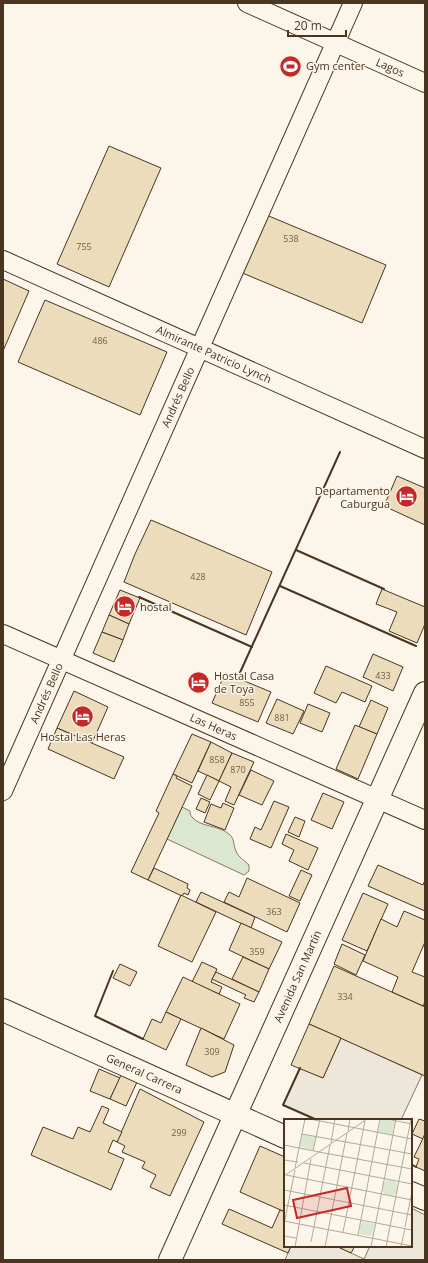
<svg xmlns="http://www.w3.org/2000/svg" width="428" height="1263" viewBox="0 0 428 1263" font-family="'Open Sans',sans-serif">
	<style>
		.green { fill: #dce7d0; stroke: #887966 }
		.parking { fill: #ede7d9; stroke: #887966 }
		.building { fill: #ecdcbc; stroke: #4a3520 }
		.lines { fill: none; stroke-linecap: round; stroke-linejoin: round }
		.minor-casing { stroke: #4a3520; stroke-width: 20 }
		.tertiary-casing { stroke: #4a3520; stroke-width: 24 }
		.secondary-casing { stroke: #4a3520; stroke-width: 24 }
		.minor { stroke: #fbf6e9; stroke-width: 18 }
		.tertiary { stroke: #fbf6e9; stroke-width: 22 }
		.secondary { stroke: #fbf6e9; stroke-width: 22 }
		.wall { stroke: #4a3520; stroke-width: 2 }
		.labels { text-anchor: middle; stroke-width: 3; stroke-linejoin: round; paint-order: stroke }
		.number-label { font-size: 9px; fill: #725f47 }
		.poi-label { font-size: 11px; fill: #4a3520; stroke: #fbf6e9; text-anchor: start }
		.street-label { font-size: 11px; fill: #4a3520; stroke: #fbf6e9 }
		.inset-road { fill: none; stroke: #b4a999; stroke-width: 1 }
		.view { fill: #c62828; fill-opacity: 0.15; stroke: #c62828; stroke-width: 2 }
		.inset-edge { fill: none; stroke: #4a3520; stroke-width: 2 }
	</style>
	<rect width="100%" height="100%" fill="#fbf6e9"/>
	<path class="green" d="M182 807 190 811C190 813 190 815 192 817 199 827 219 825 229 834 235 839 233 845 236 851 238 857 245 861 249 865V871L244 875 167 839Z"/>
	<g class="parking">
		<path d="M341 1038 422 1075 401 1120H317L283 1105 300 1068 323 1078Z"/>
		<path d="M411 1208 425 1215V1260H285L291 1246H336L364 1259 370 1246H411Z"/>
	</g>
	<g class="building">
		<path d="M109 146 161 168 109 287 57 264Z"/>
		<path d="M264 214 386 265 362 323 240 272Z"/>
		<path d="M3 279 29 291 3 351Z"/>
		<path d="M45 300 167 352 140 415 18 362Z"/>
		<path d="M397 476 425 488V525L384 506Z"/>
		<path d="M151 520 272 572 246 635 124 582 135 554Z"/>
		<path d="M382 589 425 607V624L417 643 389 631 397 612 376 604Z"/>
		<path d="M120 590 140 598 129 624 109 615Z"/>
		<path d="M109 615 129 624 123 640 102 632Z"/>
		<path d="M102 632 123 640 114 662 93 653Z"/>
		<path d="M373 654 403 667 393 691 363 677Z"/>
		<path d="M326 666 372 686 365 702 342 692 336 703 314 693Z"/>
		<path d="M225 673 271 692 258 722 212 703Z"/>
		<path d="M74 691 108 707 92 743 57 728Z"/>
		<path d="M277 699 304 711 293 734 266 723Z"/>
		<path d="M371 700 388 708 377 734 359 727Z"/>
		<path d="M308 704 330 713 322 732 300 723Z"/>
		<path d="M355 725 377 734 358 779 336 769Z"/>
		<path d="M57 728 124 757 114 779 48 749Z"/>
		<path d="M192 734 211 742 192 783 173 774Z"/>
		<path d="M211 742 232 753 219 781 198 771Z"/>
		<path d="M232 753 254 762 234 805 225 801 231 787 219 781Z"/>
		<path d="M251 770 274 781 262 805 239 795Z"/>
		<path d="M173 774 177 776 176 778 192 786 148 880 131 872 159 813 156 811Z"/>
		<path d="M207 775 219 781 210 800 198 794Z"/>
		<path d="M323 793 344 802 332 829 311 820Z"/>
		<path d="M201 798 210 802 205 813 196 809Z"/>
		<path d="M274 801 289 807 271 848 250 839 255 827 261 830Z"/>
		<path d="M223 803 234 808 225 830 204 822 211 804 221 808Z"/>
		<path d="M295 817 305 821 299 837 288 832Z"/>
		<path d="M286 834 318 848 308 870 289 861 294 850 282 844Z"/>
		<path d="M378 865 423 885 425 880V911L368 886Z"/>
		<path d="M154 868 188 884 187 888 190 890 188 895 184 893 182 896 148 880Z"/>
		<path d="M301 870 312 875 300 901 289 896Z"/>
		<path d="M247 878 300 903 287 932 224 902 229 892 239 897Z"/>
		<path d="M201 892 255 917 251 928 196 902Z"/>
		<path d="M363 893 388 904 367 951 342 940Z"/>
		<path d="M181 895 216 912 192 962 158 946Z"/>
		<path d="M404 911 425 920V942L412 972 425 977V1002L423 1006 392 992 398 977 363 961 381 919 397 927Z"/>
		<path d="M241 923 282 942 269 969 229 950Z"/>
		<path d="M342 944 365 955 356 975 334 964Z"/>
		<path d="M243 957 269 969 259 992 232 979Z"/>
		<path d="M202 962 217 969 211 982 222 987 219 994 192 982Z"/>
		<path d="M120 964 137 972 130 986 113 978Z"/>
		<path d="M334 966 425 1007V1076L309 1024Z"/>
		<path d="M216 972 259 992 254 1002 244 998 246 995 212 979Z"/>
		<path d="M183 977 240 1004 224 1039 166 1012Z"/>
		<path d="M166 1012 181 1019 166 1050 143 1039 152 1019 161 1023Z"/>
		<path d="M309 1024 341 1038 323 1078 291 1065Z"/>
		<path d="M201 1028 234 1045 225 1072 212 1077 186 1065Z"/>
		<path d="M99 1069 120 1078 110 1099 90 1091Z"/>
		<path d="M121 1075 137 1082 126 1106 110 1099Z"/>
		<path d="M140 1089 204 1122 170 1196 150 1187 156 1175 142 1168 145 1162 122 1152 125 1146 117 1142Z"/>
		<path d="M102 1106 109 1109 103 1123 122 1132 117 1142 113 1140 108 1152 124 1159 111 1190 31 1155 43 1127 73 1139 78 1127 90 1132Z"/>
		<path d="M419 1119 425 1121V1134L423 1139 412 1134Z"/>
		<path d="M425 1134V1171L416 1167 419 1159 414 1157Z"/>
		<path d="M260 1146 285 1157V1212L240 1192Z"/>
		<path d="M229 1209 272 1228 280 1210 285 1212V1246H291L288 1253 222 1224Z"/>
		<path d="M336 1246H355L351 1253Z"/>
	</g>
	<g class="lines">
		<defs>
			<g id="minor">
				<path id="s1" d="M247 3 425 83"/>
				<path id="s2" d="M3 260 425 449"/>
				<path id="s3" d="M3 634 425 820"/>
				<path id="s4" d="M3 791 353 3"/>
			</g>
			<g id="tertiary">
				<path id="s5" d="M3 1010 285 1137"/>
				<path d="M411 1193 425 1199"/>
			</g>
			<g id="secondary">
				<path id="s6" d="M170 1260 425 693"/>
			</g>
		</defs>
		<use href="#minor" class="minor-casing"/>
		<use href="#tertiary" class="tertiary-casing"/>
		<use href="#secondary" class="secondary-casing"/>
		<use href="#minor" class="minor"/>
		<use href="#tertiary" class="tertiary"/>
		<use href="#secondary" class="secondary"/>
		<g class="wall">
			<path d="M296 550 384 589"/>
			<path d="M280 586 416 646"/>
			<path d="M139 597 252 647"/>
			<path d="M238 677 340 452"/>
			<path d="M113 971 95 1016 143 1039"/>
			<path d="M300 1068 283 1105 317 1120"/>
			<path d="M411 1164 416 1167"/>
		</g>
	</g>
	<defs>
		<symbol id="stadium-disc" viewBox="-11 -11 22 22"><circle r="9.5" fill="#c62828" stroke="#fbf6e9"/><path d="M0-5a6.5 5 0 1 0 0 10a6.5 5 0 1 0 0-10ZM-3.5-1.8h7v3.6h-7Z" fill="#fff"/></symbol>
		<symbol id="hotel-disc" viewBox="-11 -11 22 22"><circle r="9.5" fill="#c62828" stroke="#fbf6e9"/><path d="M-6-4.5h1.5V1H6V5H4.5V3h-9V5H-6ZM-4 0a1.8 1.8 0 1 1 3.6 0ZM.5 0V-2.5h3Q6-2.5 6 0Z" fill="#fff"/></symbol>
	</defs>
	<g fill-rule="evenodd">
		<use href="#stadium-disc" x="278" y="54" width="25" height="25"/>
		<use href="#hotel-disc" x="394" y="484" width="25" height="25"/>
		<use href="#hotel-disc" x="112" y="594" width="25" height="25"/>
		<use href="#hotel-disc" x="186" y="670" width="25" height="25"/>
		<use href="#hotel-disc" x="70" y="704" width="25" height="25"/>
	</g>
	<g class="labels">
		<g class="number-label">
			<text x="291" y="242">538</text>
			<text x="84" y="250">755</text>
			<text x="100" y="344">486</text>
			<text x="198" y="580">428</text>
			<text x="383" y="679">433</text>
			<text x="247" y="706">855</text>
			<text x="282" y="721">881</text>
			<text x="217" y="763">858</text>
			<text x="238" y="773">870</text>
			<text x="274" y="915">363</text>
			<text x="257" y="955">359</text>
			<text x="345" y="1000">334</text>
			<text x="212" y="1055">309</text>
			<text x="179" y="1136">299</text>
		</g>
		<g class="poi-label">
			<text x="306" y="70">Gym center</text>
			<text x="390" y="495" text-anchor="end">Departamento<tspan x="390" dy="13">Caburgua</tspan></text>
			<text x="140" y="611">hostal</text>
			<text x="214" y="680">Hostal Casa<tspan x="214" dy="13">de Toya</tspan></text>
			<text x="83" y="741" text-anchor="middle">Hostal Las Heras</text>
		</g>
		<g class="street-label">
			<text dy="4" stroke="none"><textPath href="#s1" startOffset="157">Lagos</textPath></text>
			<text dy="4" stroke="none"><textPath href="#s2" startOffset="231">Almirante Patricio Lynch</textPath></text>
			<text dy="4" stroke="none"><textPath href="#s4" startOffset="431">Andrés Bello</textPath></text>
			<text dy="4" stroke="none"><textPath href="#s4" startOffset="107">Andrés Bello</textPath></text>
			<text dy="4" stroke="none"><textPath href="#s3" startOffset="230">Las Heras</textPath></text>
			<text dy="4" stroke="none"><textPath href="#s6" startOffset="311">Avenida San Martín</textPath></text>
			<text dy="4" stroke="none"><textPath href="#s5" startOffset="155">General Carrera</textPath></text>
		</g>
	</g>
	<g transform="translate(284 1119)">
		<rect width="128" height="128" fill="#fbf6e9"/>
		<path d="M97 0 111 2 108 16 94 13ZM18 15 32 18 29 31 16 28ZM98 69a8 8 0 1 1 16 0a8 8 0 1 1-16 0ZM77 102 91 105 88 117 75 115Z" fill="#dce7d0"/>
		<path class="inset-road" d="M26 0 128 20M103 0 128 5M64 12 66 0M18 15 128 35M47 24 51 0M0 26 35 33M15 29 21 0M29 32 36 0M35 33 128 50M0 41 14 43M20 44 128 65M11 49 15 29M2 56 128 81M0 57 83 0M0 71 128 96M0 86 128 111M0 102 128 127M0 105 11 51M121 108 128 72M59 113 81 2M74 116 96 0M0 117 12 119M27 123 46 26M11 128 27 40M41 128 63 14M87 128 112 0M102 128 127 0M117 128 121 109"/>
		<path class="view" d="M63 69 67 87 13 99 9 81Z"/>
		<rect width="128" height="128" class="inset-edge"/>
	</g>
	<rect width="428" height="1263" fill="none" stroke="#4a3520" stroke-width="8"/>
	<path d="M288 30v6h58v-6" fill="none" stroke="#4a3520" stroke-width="2"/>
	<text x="294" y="30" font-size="12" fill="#4a3520" stroke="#fbf6e9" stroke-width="3" paint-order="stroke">20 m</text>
</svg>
